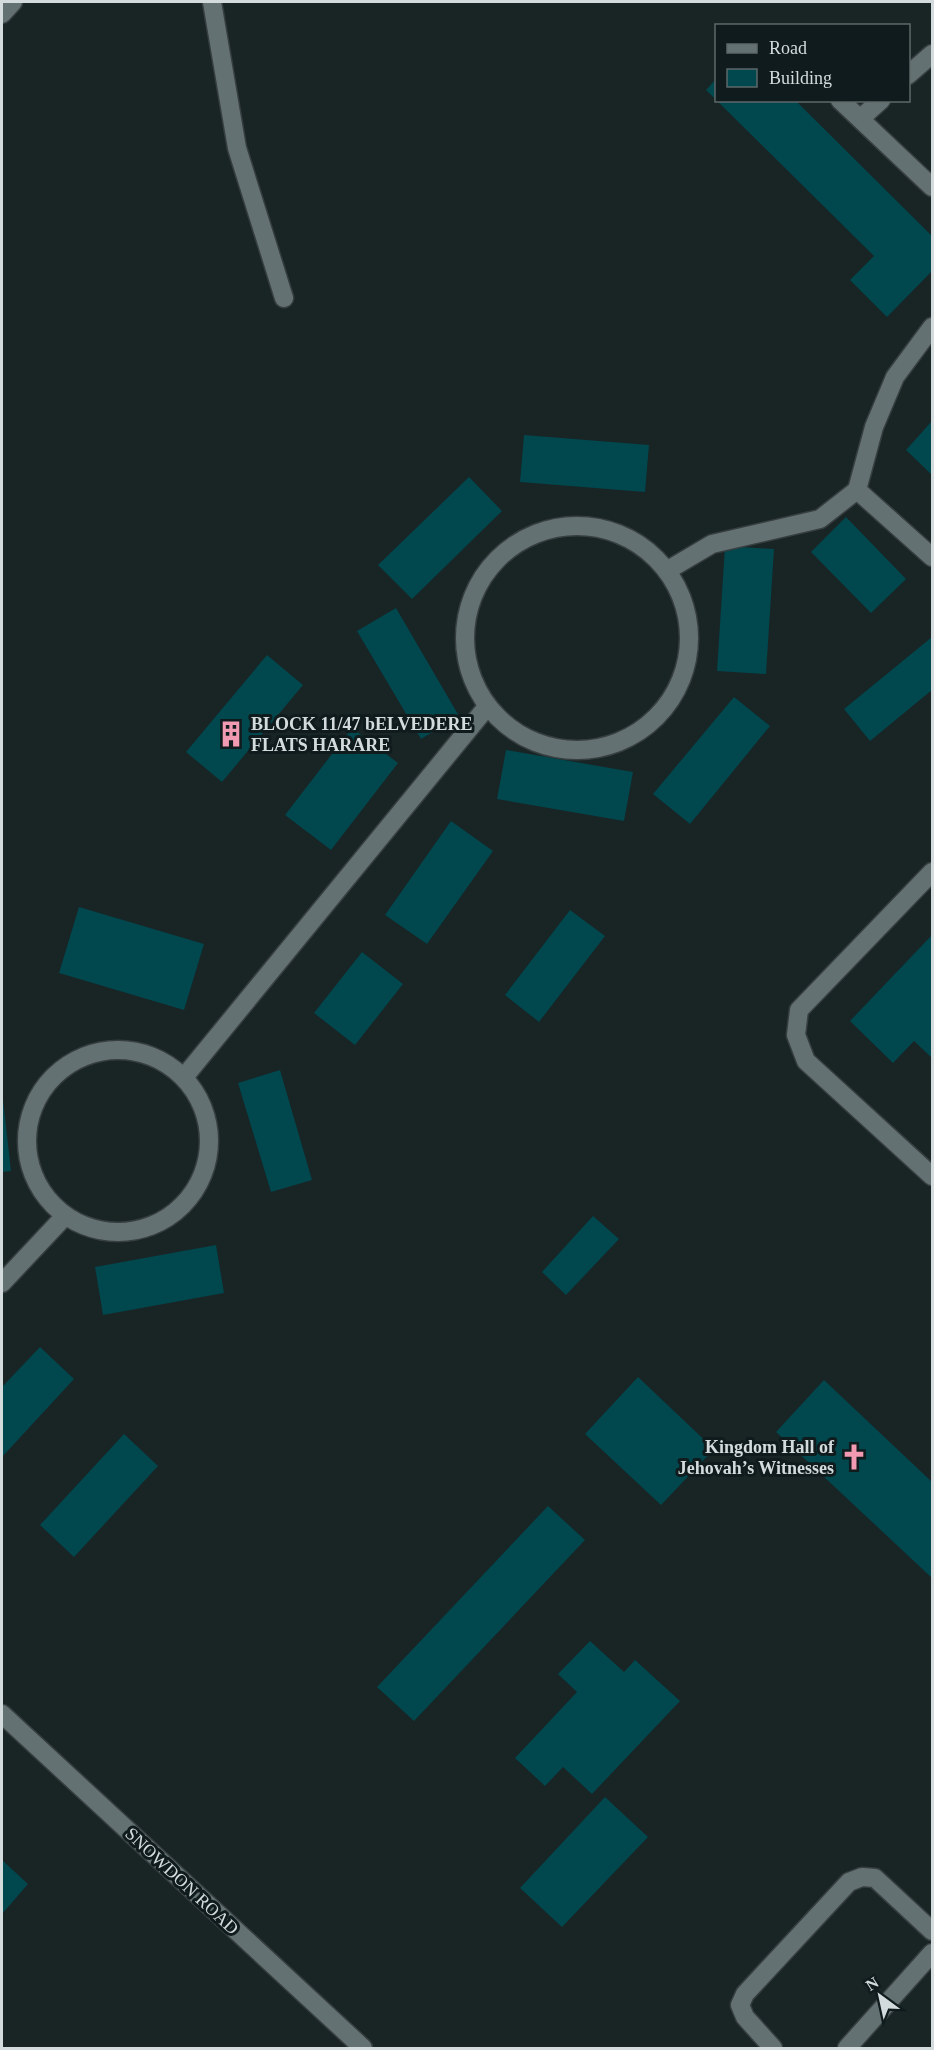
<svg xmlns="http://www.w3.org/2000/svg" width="934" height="2050" viewBox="0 0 934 2050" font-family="Georgia,serif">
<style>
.building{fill:#00474e}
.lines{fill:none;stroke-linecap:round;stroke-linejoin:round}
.minor-casing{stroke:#363e40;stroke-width:21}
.minor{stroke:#647173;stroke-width:18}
.labels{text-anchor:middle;stroke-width:6;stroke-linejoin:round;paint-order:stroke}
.poi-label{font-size:18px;font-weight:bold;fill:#d4dbdc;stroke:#0f1b1c;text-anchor:start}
.street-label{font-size:18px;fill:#d4dbdc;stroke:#0f1b1c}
</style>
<rect width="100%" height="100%" fill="#192425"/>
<!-- building -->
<g class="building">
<path d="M716,79V100H795L932,236V271L887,317L850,280L874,256L706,90Z"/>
<path d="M932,421V475L906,450Z"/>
<path d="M524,435L649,445L645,492L520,482Z"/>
<path d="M469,477L502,511L412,599L378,565Z"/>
<path d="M846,517L906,579L871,613L811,552Z"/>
<path d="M725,546L774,549L766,674L717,671Z"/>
<path d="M396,608L459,716L421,739L357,631Z"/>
<path d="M932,637V690L870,741L844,709Z"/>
<path d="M267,655L303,685L222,782L186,752Z"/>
<path d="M734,697L770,726L690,824L653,794Z"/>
<path d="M352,728L398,763L331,850L285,815Z"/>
<path d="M506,750L633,772L624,821L497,799Z"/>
<path d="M451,821L493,851L427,944L385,915Z"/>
<path d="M79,907L204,944L184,1010L59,973Z"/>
<path d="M570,910L605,936L539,1022L505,995Z"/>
<path d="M932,935V1058L914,1041L893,1063L850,1021Z"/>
<path d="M362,952L403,984L355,1045L314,1013Z"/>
<path d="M280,1070L312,1180L271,1192L238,1083Z"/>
<path d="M2,1091L11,1171L2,1172Z"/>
<path d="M593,1216L619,1239L566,1295L542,1272Z"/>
<path d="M216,1245L224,1293L103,1315L95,1267Z"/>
<path d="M40,1347L74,1379L2,1457V1387Z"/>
<path d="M638,1377L714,1449L661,1505L585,1434Z"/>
<path d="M824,1380L932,1482V1578L776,1432Z"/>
<path d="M124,1434L158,1466L74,1557L40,1525Z"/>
<path d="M548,1506L585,1540L414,1721L377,1687Z"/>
<path d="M590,1641L624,1672L635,1660L680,1701L592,1794L563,1767L545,1786L515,1758L577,1692L558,1674Z"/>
<path d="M605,1797L648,1837L562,1927L520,1888Z"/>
<path d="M2,1860L28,1884L2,1914Z"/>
</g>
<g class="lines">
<!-- minor casing -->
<g class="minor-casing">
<g id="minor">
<path d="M212,2L237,148L284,298"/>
<path d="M2,14L13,2"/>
<path d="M908,75L932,54"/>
<path d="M840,100L932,187"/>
<path d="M861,118L881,100"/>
<path d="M932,327L895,377L874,427L857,490L932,557"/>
<circle cx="577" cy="638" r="112"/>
<path d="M668,570L712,544L820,519L857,490"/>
<path d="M932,872L799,1010L796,1035L806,1061L932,1176"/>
<circle cx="118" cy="1141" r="91"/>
<path d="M185,1076L486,708"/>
<path d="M2,1283L64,1217"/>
<path d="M2,1714L363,2048"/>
<path d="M773,2048L745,2017L740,2005L745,1994L849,1882L862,1877L875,1878L932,1931"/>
<path d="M847,2048L932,1953"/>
</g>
</g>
<!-- minor -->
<use href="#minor" class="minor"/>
</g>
<!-- icons -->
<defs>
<g id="building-bare" transform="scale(2.07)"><path d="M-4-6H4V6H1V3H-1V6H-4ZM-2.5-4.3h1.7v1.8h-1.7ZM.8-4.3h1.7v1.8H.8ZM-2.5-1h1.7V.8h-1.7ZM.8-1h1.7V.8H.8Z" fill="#f19ab1" stroke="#0f1b1c" stroke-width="2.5" paint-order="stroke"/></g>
<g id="church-bare" transform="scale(2.07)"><path d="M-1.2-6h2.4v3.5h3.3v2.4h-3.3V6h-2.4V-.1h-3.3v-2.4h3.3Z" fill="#f19ab1" stroke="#0f1b1c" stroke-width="2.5" paint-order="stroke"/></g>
</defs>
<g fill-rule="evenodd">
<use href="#building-bare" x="231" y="734"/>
<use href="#church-bare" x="854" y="1457"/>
</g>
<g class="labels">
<!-- poi labels -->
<g class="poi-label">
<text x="251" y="730">BLOCK 11/47 bELVEDERE<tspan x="251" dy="21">FLATS HARARE</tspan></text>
<text x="834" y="1453" text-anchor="end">Kingdom Hall of<tspan x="834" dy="21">Jehovah’s Witnesses</tspan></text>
</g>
<!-- street labels -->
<g class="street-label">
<text transform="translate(182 1881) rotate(43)" y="6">SNOWDON ROAD</text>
</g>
</g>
<!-- border -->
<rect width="934" height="2050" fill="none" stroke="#d4dbdc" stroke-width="6"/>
<!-- legend -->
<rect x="715" y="24" width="195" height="78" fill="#0f1b1c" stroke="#5e6869" stroke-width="1.5"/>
<rect x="727" y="44" width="30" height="9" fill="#647173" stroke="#5e6869" stroke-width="1.5"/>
<text x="769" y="54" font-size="18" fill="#d4dbdc">Road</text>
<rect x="727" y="69" width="30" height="18" fill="#00474e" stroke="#5e6869" stroke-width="1.5"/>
<text x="769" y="84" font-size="18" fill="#d4dbdc">Building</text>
<!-- north arrow -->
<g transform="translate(880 1996) rotate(327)" stroke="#0f1b1c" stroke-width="4.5" paint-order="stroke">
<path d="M0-4.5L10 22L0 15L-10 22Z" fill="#d4dbdc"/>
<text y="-9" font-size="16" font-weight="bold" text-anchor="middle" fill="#d4dbdc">N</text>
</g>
</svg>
